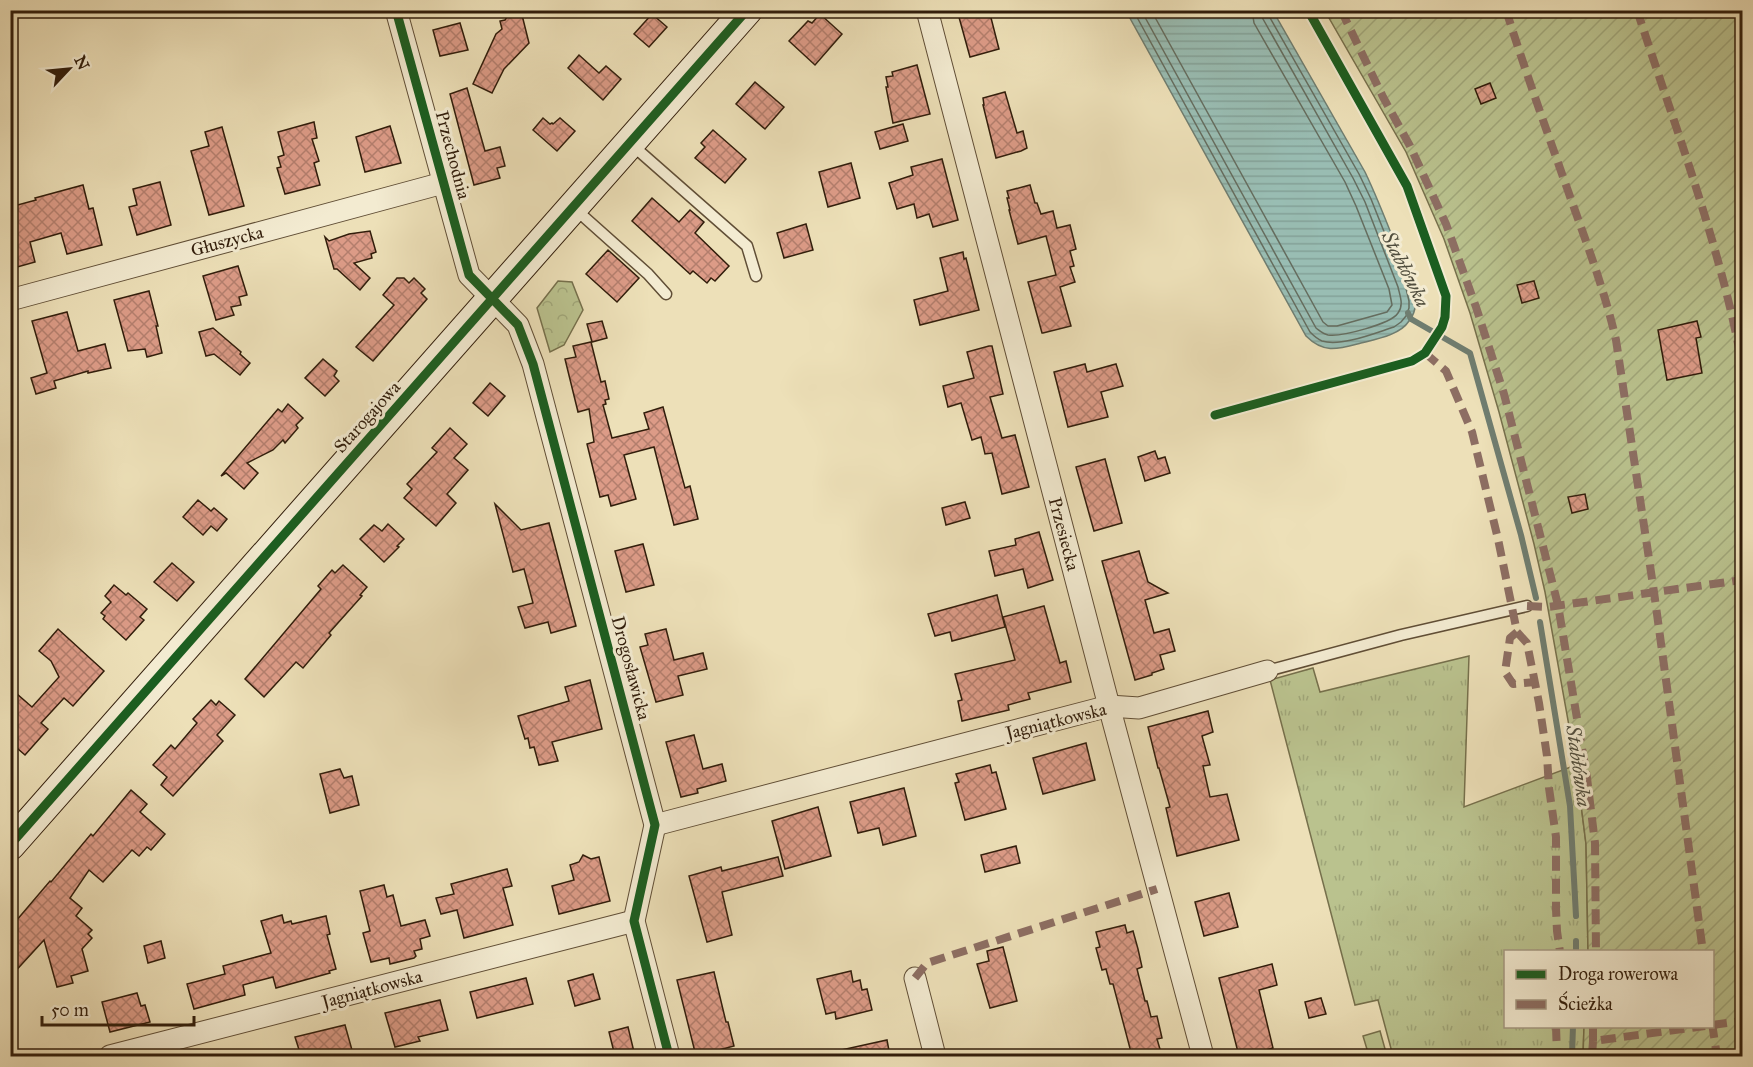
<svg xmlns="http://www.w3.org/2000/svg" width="1753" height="1067" viewBox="0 0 1753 1067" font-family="'IM FELL Great Primer',serif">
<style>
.grass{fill:url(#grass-tufts);stroke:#76704c;stroke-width:1.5}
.forest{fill:url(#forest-crowns);stroke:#76704c;stroke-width:1.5}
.park{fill:#bac28e;stroke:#76704c;stroke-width:1.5}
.garden{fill:url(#garden-furrows);stroke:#76704c;stroke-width:1.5}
.water{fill:url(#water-rules);stroke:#6f7d70;stroke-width:1.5}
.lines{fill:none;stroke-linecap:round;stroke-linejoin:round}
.shore{stroke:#656d5f;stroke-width:1.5}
.stream{stroke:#6f7d70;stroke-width:6}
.building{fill:url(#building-cross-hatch);stroke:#311d0b;stroke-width:1.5}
.lane-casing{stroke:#604e36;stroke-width:13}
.street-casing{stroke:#604e36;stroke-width:23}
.secondary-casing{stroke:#311d0b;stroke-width:32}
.lane{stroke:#f3ebd1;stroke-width:10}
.street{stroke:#f3ebd1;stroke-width:21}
.secondary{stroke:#f3ebd1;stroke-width:30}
.quiet{stroke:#8d6e63;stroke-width:8;stroke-dasharray:15 8;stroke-linecap:butt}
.cycleway-casing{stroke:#f3ebd1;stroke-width:13}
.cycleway{stroke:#1b5e20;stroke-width:9}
.labels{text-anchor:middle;stroke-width:6;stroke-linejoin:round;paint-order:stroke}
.street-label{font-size:18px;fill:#311d0b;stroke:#f3ebd1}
.water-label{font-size:20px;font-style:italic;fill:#504d3d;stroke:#f3ebd1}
</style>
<defs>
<pattern id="grass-tufts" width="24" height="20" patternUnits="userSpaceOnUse" patternTransform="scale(1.5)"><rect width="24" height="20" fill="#bac28e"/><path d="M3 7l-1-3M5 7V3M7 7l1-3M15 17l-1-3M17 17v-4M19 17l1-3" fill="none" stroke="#a0a679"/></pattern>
<pattern id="forest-crowns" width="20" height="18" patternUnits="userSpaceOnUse" patternTransform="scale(1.5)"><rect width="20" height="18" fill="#bac28e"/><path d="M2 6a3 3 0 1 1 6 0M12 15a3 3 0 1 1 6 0" fill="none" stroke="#a0a679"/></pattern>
<pattern id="garden-furrows" width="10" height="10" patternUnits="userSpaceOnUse" patternTransform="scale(1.5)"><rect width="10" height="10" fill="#bac28e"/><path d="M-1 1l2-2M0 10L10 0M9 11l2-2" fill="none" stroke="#a0a679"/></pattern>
<pattern id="water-rules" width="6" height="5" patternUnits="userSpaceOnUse" patternTransform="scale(1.5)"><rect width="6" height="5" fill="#99bdb3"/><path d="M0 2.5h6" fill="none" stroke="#84a299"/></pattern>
<pattern id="building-cross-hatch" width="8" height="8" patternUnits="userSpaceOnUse" patternTransform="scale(1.5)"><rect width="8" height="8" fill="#dc9b87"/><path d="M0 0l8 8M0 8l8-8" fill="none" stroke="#b37e6d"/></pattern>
</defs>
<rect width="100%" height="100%" fill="#ede0b8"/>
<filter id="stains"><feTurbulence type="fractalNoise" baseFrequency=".00333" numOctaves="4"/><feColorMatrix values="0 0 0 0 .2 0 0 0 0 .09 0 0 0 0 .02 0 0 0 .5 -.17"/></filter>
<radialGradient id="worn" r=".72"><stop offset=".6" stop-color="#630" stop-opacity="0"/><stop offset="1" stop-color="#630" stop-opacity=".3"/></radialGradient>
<!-- grass -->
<path class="grass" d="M1469,656L1464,807L1576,765L1586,844L1588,951L1506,952V1026L1584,1027L1583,1056H1393L1378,1000L1355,1005L1270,680L1313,668L1320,692Z"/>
<!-- forest -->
<path class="forest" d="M558,281L572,282L583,310L564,345L550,352L537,308Z"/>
<!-- park -->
<path class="park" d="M1380,1031L1387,1056H1369L1363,1036Z"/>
<!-- garden -->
<path class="garden" d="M1325,11H1742V1056H1583L1584,1027L1712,1026V952L1588,951L1586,844L1576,765L1545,592L1534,544L1499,412L1470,313L1444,239L1406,152Z"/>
<!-- water -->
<path class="water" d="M1126,11H1273L1365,172C1378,199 1389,228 1400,256C1406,270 1413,284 1415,299C1416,307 1414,315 1409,321C1400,335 1377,339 1361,343C1338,349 1324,354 1306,336Z"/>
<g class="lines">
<!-- shore -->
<g class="shore">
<path d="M1133,10L1310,332C1314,336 1317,339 1322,341C1341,347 1375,333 1394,327L1401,322L1406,316L1409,308V301L1405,284L1371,199L1359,174L1269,16L1268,10"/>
<path d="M1141,10L1316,328C1320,331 1323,334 1328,335C1341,337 1391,324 1398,313C1404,305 1400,296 1398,287L1365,202L1353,178L1263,19L1261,10"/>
<path d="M1151,10L1323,322L1328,326H1337L1387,312L1392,305L1389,289L1356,206L1345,182L1254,23L1252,10"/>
</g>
<!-- stream -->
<g class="stream">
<path d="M1408,313L1411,319L1470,353L1521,535L1536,598"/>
<path d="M1540,622L1570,806L1576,916"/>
<path d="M1576,952V941"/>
<path d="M1572,1056L1573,1026"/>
</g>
</g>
<!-- building -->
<g class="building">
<path d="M957,10H989L999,49L970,57Z"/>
<path d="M652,14L667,27L649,47L634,34Z"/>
<path d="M820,14L842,34L815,65L789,41L808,21L812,23Z"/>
<path d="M514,15L517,17L522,15L529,43L504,69L492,93L473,84L496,34L502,29L500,21L505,20L507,17Z"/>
<path d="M460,23L468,50L440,56L433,30Z"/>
<path d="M579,55L599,73L606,66L621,79L603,100L568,68Z"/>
<path d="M917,65L930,114L893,123L886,87H888L886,77L893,76L892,72Z"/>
<path d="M755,82L784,107L765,129L736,104Z"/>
<path d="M1490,83L1496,98L1481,104L1475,89Z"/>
<path d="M467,88L485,151L500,147L505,166L497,168L500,178L474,185L450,94Z"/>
<path d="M1005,92L1017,133L1023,131L1027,148L1021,151L996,158L983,105H984L983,98Z"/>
<path d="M543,118L550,124L552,123L553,124L560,118L575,131L557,151L533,130Z"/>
<path d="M314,122L317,138L312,139L319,161L314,163L320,185L285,194L277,168L281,167L278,157L284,155L278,132Z"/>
<path d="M903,124L908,141L880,149L875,132Z"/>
<path d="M390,126L401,163L365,172L356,137Z"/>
<path d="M222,127L244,206L209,215L191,151L209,146L205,132Z"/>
<path d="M713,130L746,159L725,183L695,158L705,147L701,143Z"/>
<path d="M942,159L958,220L933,227L929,214L917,218L914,204L897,209L889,183L913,175L911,167Z"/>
<path d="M851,163L860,198L828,207L819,172Z"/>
<path d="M160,182L171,225L137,235L129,207L137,205L133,189Z"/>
<path d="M83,185L89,209L93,208L102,245L67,254L61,233L30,242L35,262L10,269V207L36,200L35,198Z"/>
<path d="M1030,185L1035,203H1037L1041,214L1053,211L1057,228L1070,225L1076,249L1070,251L1074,266L1070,267L1075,282L1060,287L1071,326L1043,333H1042L1028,282L1056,275L1046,236L1018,244L1009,210H1010L1007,198H1009L1007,191Z"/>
<path d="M652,198L679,222L690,210L704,222L695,233L729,266L715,281L711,278L707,283L693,271L690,274L632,221Z"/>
<path d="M806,224L813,250L784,258L777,233Z"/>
<path d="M370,231L376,252L371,254L372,258L354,263L370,278L360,290L337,269H334L325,237L329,241L349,234Z"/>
<path d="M608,250L639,278L617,302L586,274Z"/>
<path d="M963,252L964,259L966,258L979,310L920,325L914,300L948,291L940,258Z"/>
<path d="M238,266L247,295L239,297L241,305L231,307L234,315L216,320L203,276Z"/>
<path d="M397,278H404L409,283L414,278L425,289L421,293L427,299L373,361L356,347L394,305L383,295Z"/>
<path d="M1534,281L1539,298L1522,303L1517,285Z"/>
<path d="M149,291L158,326H156L162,353L147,357L145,349L128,351L114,300Z"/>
<path d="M67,312L78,351L105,344L111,368L88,373V371L54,381L56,388L36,394L31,378L47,373L32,321Z"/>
<path d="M602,321L607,338L592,342L587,324Z"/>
<path d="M1697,321L1701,337L1696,338L1702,373L1667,380L1658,330Z"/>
<path d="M213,328L241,352L240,354L250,363L240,375L214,354L206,356L199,332Z"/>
<path d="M591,342L601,382L605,381L609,399L605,400L606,404L603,405L612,438L649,429L644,413L663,407L685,488L690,486L698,519L674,525L654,447L624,455L636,499L611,506L608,495L600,497L587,444L594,442L589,409L578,412L565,359L576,357L573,346Z"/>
<path d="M989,346H992L1003,394L990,397L1002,438L1015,435L1029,487L1002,494L992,453L985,454L981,437L972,440L961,403L948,407L943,386L974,378L967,352Z"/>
<path d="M323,359L337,371L334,376L339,381L325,396L305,378Z"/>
<path d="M1085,364L1087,372L1116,364L1123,386L1101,392L1108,417L1068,427L1054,372Z"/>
<path d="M490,383L505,396L488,416L473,403Z"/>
<path d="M288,404L303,418L296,425L298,428L285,443L283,440L273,450L247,463L258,473L244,489L226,473L221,476L278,409L282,412Z"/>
<path d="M450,428L467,444L454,458L468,470L447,494L456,503L436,526L404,498L412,489L407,484L437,452L432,448Z"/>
<path d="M1155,451L1158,459L1165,457L1170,473L1145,481L1138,457Z"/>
<path d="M1105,459L1122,523L1094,531L1076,467Z"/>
<path d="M1585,494L1588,509L1572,513L1568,497Z"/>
<path d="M198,500L211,511L214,508L227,519L217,531L211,526L203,535L183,517Z"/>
<path d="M965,502L970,518L946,525L942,508Z"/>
<path d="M495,504L521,530L549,523L576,626L551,633L548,622L525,628L518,607L533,603L524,569L513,572Z"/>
<path d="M388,524L404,539L397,546L399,547L384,562L360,539L374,525L382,531Z"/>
<path d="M1039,532L1053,580L1028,588L1023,569L995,576L989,551L1016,545L1015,539Z"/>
<path d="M643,544L654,585L626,592L615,551Z"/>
<path d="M1139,551L1148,582L1168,593L1145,600L1154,633L1169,629L1175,651L1160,655L1164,669L1152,673V675L1135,680L1102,561Z"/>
<path d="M172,563L194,582L177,601L154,582Z"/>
<path d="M343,565L367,587L360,595L362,596L329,633L331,635L303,668L296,662L264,697L245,679L321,589L318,586L332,570L335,573Z"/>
<path d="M114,585L126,595L128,593L147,609L140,617L144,620L126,640L103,619L105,616L101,613L111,602L105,596Z"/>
<path d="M997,595L1005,627L952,641L950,632L935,636L928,614Z"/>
<path d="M1044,606L1060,663L1066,661L1071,682L1028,693L1030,699L1008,705L1009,710L962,721L958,701L962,700L955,674L1015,660L1003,617Z"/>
<path d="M58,629L104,671L73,706L64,698L41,723L48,729L25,755L10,742V688L32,707L59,677L51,661L39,651Z"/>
<path d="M666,629L674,660L703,653L707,669L678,676L683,695L656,702L640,647L648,645L645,634Z"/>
<path d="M590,680L602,729L552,742L558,761L539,765L534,747L530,748L528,738L525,739L518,716L569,701L565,687Z"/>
<path d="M211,700L216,705L219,701L235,715L217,735L223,741L173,796L161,785L167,777L153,765L171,745L175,749L197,723L193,719Z"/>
<path d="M1208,711L1213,732L1202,736L1210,765L1203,766L1210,797L1227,794L1239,840L1177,856L1166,808L1170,807L1159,768H1158L1148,727Z"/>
<path d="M694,735L703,769L722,764L726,781L697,789L698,793L681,797L666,742Z"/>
<path d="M1086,743L1095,780L1043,794L1033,758Z"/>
<path d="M990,765L992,773L996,772L1006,809L965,820L955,783L959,782L956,774Z"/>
<path d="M340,769L344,778L352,776L359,805L330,813L320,774Z"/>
<path d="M904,788L916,836L883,845L879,828L858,833L850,802Z"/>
<path d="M131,790L147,804L140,812L165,834L151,850L147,847L139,856L132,850L103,882L89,870L70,898L82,908L76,916L92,930L88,934L92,938L82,949L88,971L71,976L73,983L57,987L44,940L10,977V928L50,881L51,882L91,834L93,836Z"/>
<path d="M818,807L831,856L785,869L772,821Z"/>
<path d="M1016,846L1020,863L985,872L981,855Z"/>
<path d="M583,855L591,859L599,857L610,901L559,914L552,886L574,880L570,865L579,862Z"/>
<path d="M778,857L783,876L722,892L732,935L707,942L689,876L721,867L722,871Z"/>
<path d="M507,869L512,886L503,888L513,925L464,938L457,910L441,914L436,898L454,894L451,884Z"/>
<path d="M384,885L387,897L393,895L401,926L425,920L430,936L420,939L422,949L414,951L416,956L414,958L390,964L389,958L371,962L363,933L370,931L360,891Z"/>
<path d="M1229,893L1238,927L1204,936L1195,902Z"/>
<path d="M282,915L284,923L291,921L292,924L326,916L330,934L327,935L336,969L329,971L330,973L276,988L273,977L243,985L245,995L194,1009L187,984L225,974L223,966L271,953L261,921Z"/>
<path d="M1125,925L1127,933L1133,931L1138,949L1142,967L1137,969L1145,1001H1147L1151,1017L1157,1016L1162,1038L1157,1039L1162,1056H1132L1113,984H1110L1106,969L1102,970L1096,948L1100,947L1096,932Z"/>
<path d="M161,941L165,958L148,963L144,946Z"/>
<path d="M1003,947L1017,1001L990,1008L977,964L989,961L987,951Z"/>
<path d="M1272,964L1277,985L1259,990L1273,1048L1262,1051L1264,1056H1239L1219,978Z"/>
<path d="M851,971L853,982L860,980L862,990L867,989L872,1010L836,1019L835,1012L826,1014L817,979Z"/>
<path d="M714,972L726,1022H728L734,1046L696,1056L677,980Z"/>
<path d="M593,974L600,999L575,1006L568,981Z"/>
<path d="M526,978L533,1004L477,1018L470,992Z"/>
<path d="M137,993L141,1006L145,1005L150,1022L110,1032L102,1002Z"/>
<path d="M1321,998L1326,1014L1309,1018L1305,1002Z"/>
<path d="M440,1000L448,1030L418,1037L420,1041L395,1047L385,1013Z"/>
<path d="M345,1025L352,1050L339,1054V1056H301L295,1037Z"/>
<path d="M628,1027L634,1052L615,1056L609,1032Z"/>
<path d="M887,1040L890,1056H842L841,1050Z"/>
</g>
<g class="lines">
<!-- lane casing -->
<g class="lane-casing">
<g id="lane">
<path d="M631,144L747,246L756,276"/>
<path d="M574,208L648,274L666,294"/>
<path d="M1267,671L1401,635L1527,606"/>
</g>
</g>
<!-- street casing -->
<g class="street-casing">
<g id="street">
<path d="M396,10L469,275L518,325L533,364L655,825L634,921L669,1056"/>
<path d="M927,10L1109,706L1203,1056"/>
<path d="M10,300L443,183"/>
<path d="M655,825L1109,706L1139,708L1267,671"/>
<path d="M915,978L935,1056"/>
<path d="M110,1056L634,921"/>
</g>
</g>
<!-- secondary casing -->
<g class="secondary-casing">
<path id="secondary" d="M10,845L747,10"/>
</g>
<!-- lane -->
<use href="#lane" class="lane"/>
<!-- street -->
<use href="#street" class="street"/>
<!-- secondary -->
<use href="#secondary" class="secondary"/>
<!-- quiet -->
<g class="quiet">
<path d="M1341,10L1383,97L1410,146L1446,224L1476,307L1504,394L1558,605L1587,778L1595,843L1596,952"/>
<path d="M1506,10C1525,70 1546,129 1567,188C1585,239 1604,288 1616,340L1654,592L1703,952"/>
<path d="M1637,10C1675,127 1720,244 1742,364"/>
<path d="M1425,353L1446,371L1472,432L1498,539L1517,632L1527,643L1539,703L1547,756L1549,788L1556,837V909L1557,931L1560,952"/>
<path d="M1527,606L1548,607L1742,580"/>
<path d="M1517,632L1510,638L1505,672L1513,684L1535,682"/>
<path d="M915,978L927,963L1157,889"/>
<path d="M1712,1023L1717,1056"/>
<path d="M1712,1025L1742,1021"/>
<path d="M1556,1026L1557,1056"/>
<path d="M1593,1026V1041L1705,1026"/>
<path d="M1592,1056L1593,1041"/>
</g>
<!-- cycleway casing -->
<g class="cycleway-casing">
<g id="cycleway">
<path d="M396,10L469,275L518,325L533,364L655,825L634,921L669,1056"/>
<path d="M1215,415L1412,361L1425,353L1442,327L1445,317L1446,296L1407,186L1308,10"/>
<path d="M10,845L747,10"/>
</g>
</g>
<!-- cycleway -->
<use href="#cycleway" class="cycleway"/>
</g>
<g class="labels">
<!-- street labels -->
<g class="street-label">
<text transform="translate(453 155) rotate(75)" y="6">Przechodnia</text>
<text transform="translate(227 241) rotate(-15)" y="6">Głuszycka</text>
<text transform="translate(367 417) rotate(-48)" y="6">Starogajowa</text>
<text transform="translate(1064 534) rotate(75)" y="6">Przesiecka</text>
<text transform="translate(631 668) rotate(75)" y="6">Drogosławicka</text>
<text transform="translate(1056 721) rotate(-14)" y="6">Jagniątkowska</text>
<text transform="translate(372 989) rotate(-15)" y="6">Jagniątkowska</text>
</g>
<!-- water labels -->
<g class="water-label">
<text transform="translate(1406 269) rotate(63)" y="7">Stabłówka</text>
<text transform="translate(1579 766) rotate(82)" y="7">Stabłówka</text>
</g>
</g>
<!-- margin -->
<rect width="1753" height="1067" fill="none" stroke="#ede0b8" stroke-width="36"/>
<rect x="12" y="12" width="1729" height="1043" fill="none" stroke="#311d0b" stroke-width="3"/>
<rect x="18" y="18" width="1717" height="1031" fill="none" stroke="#311d0b" stroke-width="1.5"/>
<!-- legend -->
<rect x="1504" y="950" width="210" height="78" fill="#f3ebd1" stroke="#a59982" stroke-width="1.5"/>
<rect x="1516" y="970" width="30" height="9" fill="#1b5e20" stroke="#a59982" stroke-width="1.5"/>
<text x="1558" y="980" font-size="18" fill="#311d0b">Droga rowerowa</text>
<rect x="1516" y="1000" width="30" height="9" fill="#8d6e63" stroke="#a59982" stroke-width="1.5"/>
<text x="1558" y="1010" font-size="18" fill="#311d0b">Ścieżka</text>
<!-- north arrow -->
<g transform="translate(69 69) rotate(64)" stroke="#f3ebd1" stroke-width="4.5" paint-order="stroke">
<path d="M0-4.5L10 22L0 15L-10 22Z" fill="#311d0b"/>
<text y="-9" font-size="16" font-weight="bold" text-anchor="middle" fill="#311d0b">N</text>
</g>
<!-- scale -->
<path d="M42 1016v9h152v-9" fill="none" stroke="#311d0b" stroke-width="3"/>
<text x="51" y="1016" font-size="18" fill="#311d0b" stroke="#f3ebd1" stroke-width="4.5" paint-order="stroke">50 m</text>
<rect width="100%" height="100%" filter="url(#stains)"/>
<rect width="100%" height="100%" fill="url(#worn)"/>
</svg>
